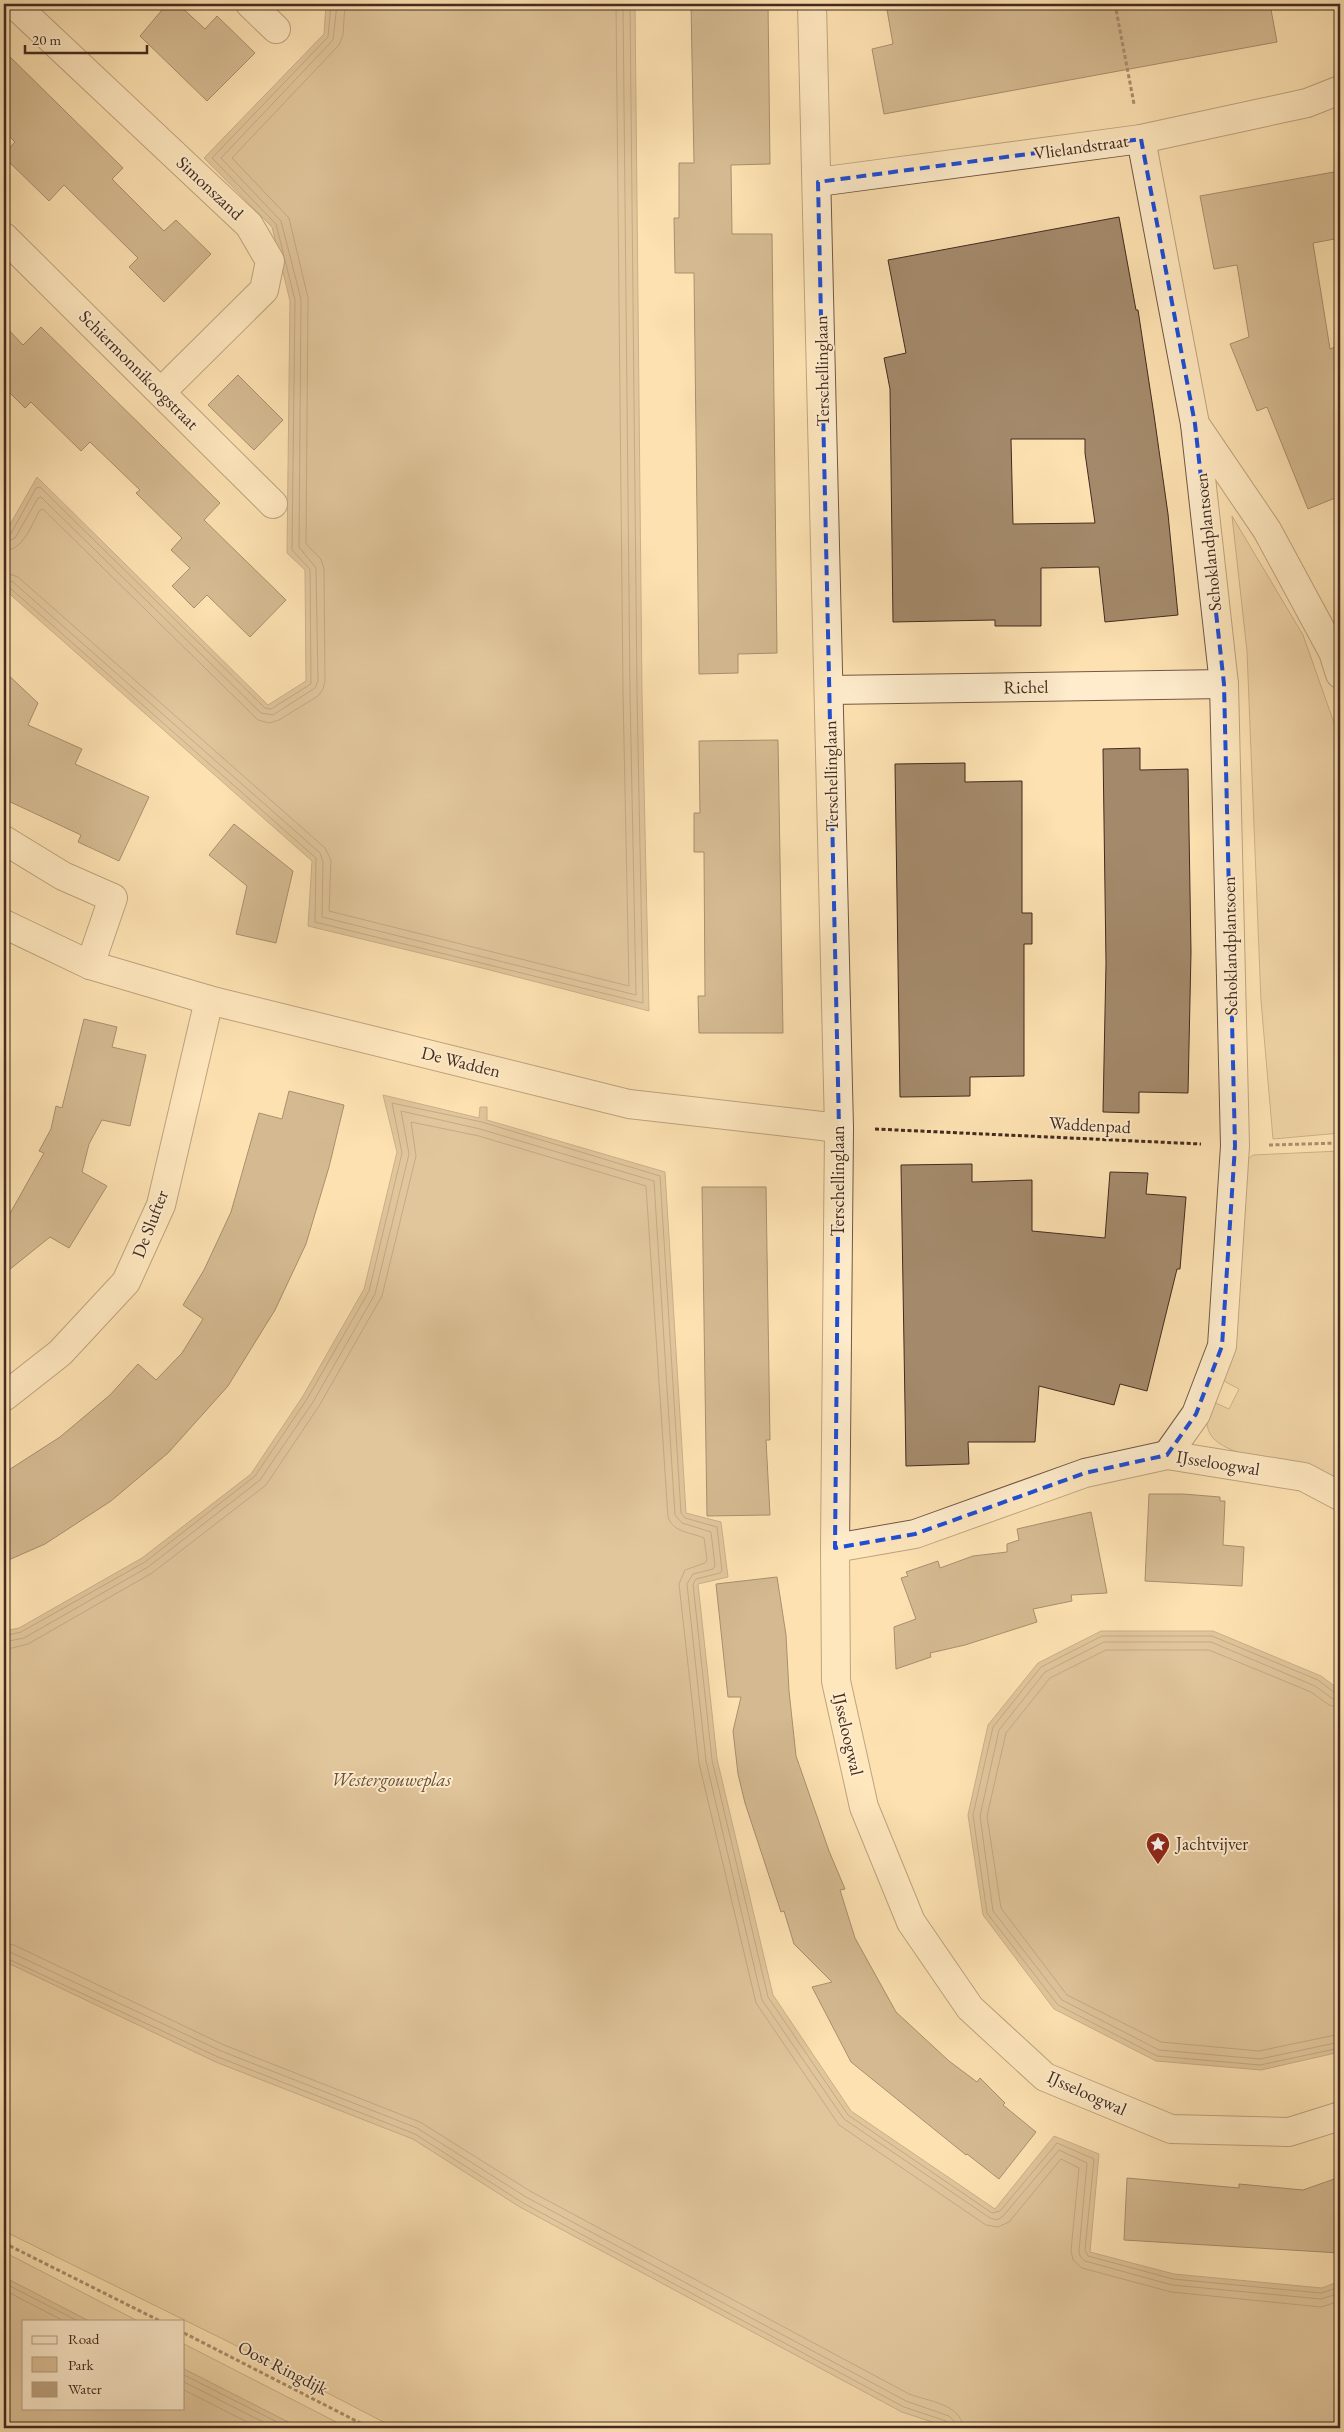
<svg xmlns="http://www.w3.org/2000/svg" width="1344" height="2432" viewBox="0 0 1344 2432" font-family="'EB Garamond',serif">
<style>
.green{fill:#ddc298;stroke:#90765c}
.water{fill:#bea380;stroke:#8d735a}
.lines{fill:none;stroke-linecap:round;stroke-linejoin:round}
.shore{stroke:#806750;stroke-width:1}
.building{fill:#a48a6b;stroke:#432b20;fill-rule:evenodd}
.minor-casing{stroke:#725844;stroke-width:30}
.path{stroke:#432b20;stroke-width:3;stroke-dasharray:4 2.5;stroke-linecap:butt}
.minor{stroke:#feeccc;stroke-width:28}
.marked{fill:none;stroke:#1d4ed8;stroke-width:4;stroke-dasharray:10 6;stroke-linejoin:round}
.labels{text-anchor:middle;stroke-width:4;stroke-linejoin:round;paint-order:stroke}
.street-label{font-size:18px;fill:#432b20;stroke:#feeccc}
.poi-label{font-size:18px;fill:#432b20;stroke:#feeccc;text-anchor:start}
.water-label{font-size:19px;font-style:italic;fill:#684f3d;stroke:#feeccc}
</style>
<rect width="100%" height="100%" fill="#fde1b1"/>
<filter id="stains"><feTurbulence type="fractalNoise" baseFrequency=".004" numOctaves="4"/><feColorMatrix values="0 0 0 0 .2 0 0 0 0 .09 0 0 0 0 .02 0 0 0 .5 -.17"/></filter>
<radialGradient id="worn" r=".72"><stop offset=".6" stop-color="#630" stop-opacity="0"/><stop offset="1" stop-color="#630" stop-opacity=".3"/></radialGradient>
<!-- green -->
<g class="green">
<path d="M1232,516L1303,635L1340,740V1133L1273,1139L1261,1001L1247,651Z"/>
<path d="M1340,1151V1483C1327,1478 1314,1472 1301,1467C1276,1459 1234,1458 1214,1439C1204,1429 1206,1413 1209,1400L1229,1409L1239,1389L1220,1379L1245,1166L1248,1159L1253,1155Z"/>
<path d="M4,1961L216,2062L413,2139L520,2207L902,2412L951,2428H395L239,2347L4,2231Z"/>
<path d="M4,2252L138,2321H89L4,2277Z"/>
<path d="M184,2344L348,2428H300L184,2369Z"/>
</g>
<!-- water -->
<g class="water">
<path d="M326,4H635L642,693L649,1011L482,968L308,926L312,861L4,589V535L37,477L268,705L306,681L305,570L287,553L290,301L272,227L204,158L324,34Z"/>
<path d="M383,1095L479,1118L480,1107H487V1120L665,1172L686,1513L721,1522L728,1577L698,1584L717,1759L773,1995L851,2111L995,2209L1054,2136L1099,2154L1090,2252L1174,2274L1322,2288L1340,2281V2428H951L902,2412L520,2207L413,2139L216,2062L4,1961V1631L19,1628L142,1558L251,1474L303,1396L364,1289L397,1152Z"/>
<path d="M1101,1631H1213L1321,1676L1340,1690V2052L1261,2070L1156,2061L1054,2009L983,1915L968,1815L988,1725L1038,1663Z"/>
<path d="M4,2277L89,2321H24V2408H184V2369L300,2428H4Z"/>
</g>
<g class="lines">
<!-- shore -->
<g class="shore">
<path d="M4,537L10,535L36,488L40,487L265,708L271,709L311,684L310,569L292,550L295,300L276,224L212,158L328,37L331,4"/>
<path d="M4,543L15,538L38,498L41,497L261,713L273,715L315,688L318,681L316,568L299,547L301,299L281,221L221,158L333,40L337,4"/>
<path d="M4,551C24,550 31,525 40,510L43,509L258,720L269,723L279,720L318,696L323,689L325,681L324,569L321,559L306,544L308,298L289,218L232,158L339,45L343,35L345,4"/>
<path d="M4,572L18,577L325,848L331,860L329,911L629,986L623,693L616,4"/>
<path d="M4,579L13,582L320,853L323,862L322,917L636,995L630,693L623,4"/>
<path d="M4,586L9,587L316,858L315,922L643,1003L637,693L630,4"/>
<path d="M4,1636L21,1632L145,1562L255,1476L307,1399L369,1291L402,1153L392,1103L482,1122L660,1176L681,1513L685,1518L717,1527L722,1571L720,1573L696,1579L693,1584L712,1760L768,1997L848,2115L992,2213L1000,2211L1057,2143L1094,2159L1085,2250L1088,2256L1173,2279L1321,2293L1340,2287"/>
<path d="M4,1642L24,1638L148,1567L260,1480L313,1402L375,1294L409,1154L401,1111L480,1129L654,1181L675,1515L682,1523L711,1532L715,1566L713,1569L693,1574L687,1584L706,1761L762,2000L844,2119L990,2218L997,2220L1003,2216L1059,2150L1087,2163L1079,2251L1080,2256L1085,2261L1172,2285L1321,2299L1340,2293"/>
<path d="M4,1650L28,1644L152,1573L266,1485L319,1406L382,1296L416,1156L411,1122L479,1136L646,1186L668,1517C674,1533 690,1532 704,1538L707,1560L705,1563L685,1570L679,1584L699,1763L756,2003L839,2125L986,2225L998,2227L1009,2222L1061,2159L1079,2168L1071,2251L1073,2260L1082,2268L1171,2292L1321,2307L1340,2301"/>
<path d="M1340,1694L1335,1693L1318,1680L1212,1636H1102L1041,1667L993,1727L973,1815L987,1913L1058,2005L1157,2056L1260,2065L1340,2048"/>
<path d="M1340,1700L1333,1699L1315,1686L1211,1642H1104L1045,1672L999,1730L980,1816L993,1911L1062,2000L1159,2050L1260,2059L1340,2042"/>
<path d="M1340,1708L1329,1705L1311,1692L1209,1650H1106L1050,1678L1006,1733L987,1816L1001,1908L1067,1995L1161,2042L1259,2051L1340,2034"/>
<path d="M4,1943L14,1945L224,2045L420,2122L530,2191L909,2394C927,2401 962,2404 963,2428"/>
<path d="M4,1951L10,1952L221,2051L417,2128L526,2197L906,2401L949,2416L954,2421L956,2428"/>
<path d="M4,1957L218,2057L415,2134L523,2203L904,2407L946,2421L949,2428"/>
<path d="M4,2283L78,2321"/>
<path d="M4,2290L64,2321"/>
<path d="M184,2375L289,2428"/>
<path d="M184,2382L275,2428"/>
<path d="M184,2390L259,2428"/>
</g>
</g>
<!-- building -->
<g class="building">
<path d="M167,4H178L205,29L217,16L255,53L207,101L140,36Z"/>
<path d="M691,4H768L770,164L731,165L732,234H772L777,653L738,654V673L699,674L694,273H675L674,218H679V163H694Z"/>
<path d="M886,4H1270L1277,42L884,114L872,49L893,44Z"/>
<path d="M4,51L123,168L112,179L164,231L176,220L211,254L164,302L129,267L138,258L64,185L49,201L4,157V154L15,142L4,131Z"/>
<path d="M1334,172L1340,208V238L1313,243L1330,349L1340,345V496L1308,509L1267,407L1257,411L1230,344L1249,337L1237,265L1214,269L1200,196Z"/>
<path d="M1119,217L1136,310H1138L1154,415L1168,514L1178,615L1105,622L1099,567L1041,568V626H995V620L893,622L890,389L884,358L906,353L888,260ZM1011,439H1085V453L1095,523L1013,524Z"/>
<path d="M4,325L23,345L41,327L220,503L204,520L286,600L250,637L207,595L194,608L172,586L190,568L171,550L182,538L136,493L140,490L90,442L81,451L31,402L25,408L4,387Z"/>
<path d="M238,375L283,420L254,450L208,405Z"/>
<path d="M4,671L38,703L28,725L82,749L75,764L149,797L119,861L78,842L81,835L4,799Z"/>
<path d="M778,740L783,1033H699L698,996H705L704,852H694V813H700L699,741Z"/>
<path d="M1140,748V770L1188,769L1191,952L1188,1093L1139,1092V1113L1103,1112L1106,963L1103,749Z"/>
<path d="M965,763V782L1022,781V913H1032V944H1024V1076L970,1077V1096L900,1097L895,764Z"/>
<path d="M234,824L293,871L276,943L236,934L247,886L209,855Z"/>
<path d="M84,1019L117,1027L112,1047L146,1055L130,1126L102,1120L89,1144L82,1172L107,1186L69,1248L50,1237L4,1274V1224L44,1153L39,1151L51,1129L56,1106L62,1108Z"/>
<path d="M289,1091L344,1105L329,1167L306,1244L275,1310L228,1386L168,1453L111,1501L45,1544L4,1562V1473L60,1437L110,1395L138,1364L156,1380L182,1353L203,1319L183,1305L204,1270L231,1212L259,1113L282,1119Z"/>
<path d="M972,1164V1182L1032,1180V1231L1105,1238L1110,1172L1148,1173L1146,1194L1186,1197L1180,1269H1177L1147,1391L1120,1384L1114,1405L1039,1386L1035,1442H968L969,1464L906,1466L901,1165Z"/>
<path d="M702,1187H766L770,1440H766L770,1515L707,1516Z"/>
<path d="M1149,1494H1183L1220,1497V1501H1225L1223,1545L1244,1547L1242,1586L1145,1581Z"/>
<path d="M1091,1512L1107,1593L1071,1595L1072,1601L1033,1609L1037,1622L965,1645L930,1653L931,1657L896,1669L894,1627L916,1619L901,1578L908,1576L906,1572L938,1561L940,1568L973,1556L1007,1552V1544L1019,1540L1017,1529Z"/>
<path d="M777,1577L786,1635L789,1691L796,1756L829,1851L845,1889L840,1890L855,1938L896,2012L949,2061L977,2082L980,2078L1005,2103L1003,2105L1036,2132L999,2179L967,2154L966,2155L851,2062L812,1987L832,1982L794,1944L784,1911L781,1912L745,1803L738,1774L733,1731L741,1697H728L716,1584Z"/>
<path d="M1340,2177V2253L1124,2240L1127,2178L1239,2188V2184L1303,2190Z"/>
</g>
<g class="lines">
<!-- minor casing -->
<g class="minor-casing">
<g id="minor">
<path d="M14,4L249,225L270,261L264,290L161,392"/>
<path d="M250,4L276,29"/>
<path d="M812,4L839,1128L835,1548"/>
<path d="M1141,139L1195,424L1267,530L1333,652L1340,674"/>
<path d="M818,182L1141,139L1307,103L1340,90"/>
<path d="M4,237L273,504"/>
<path d="M829,690L1224,684"/>
<path d="M4,840L63,876L113,898L90,965"/>
<path d="M4,924L90,965L209,1000L629,1104L839,1128"/>
<path d="M4,1397L60,1353L126,1282L161,1205L209,1000"/>
<path d="M1167,1455L1196,1414L1222,1346L1235,1146L1224,684L1195,424"/>
<path d="M1340,1496L1304,1477L1167,1455L1085,1473L915,1534L835,1548L836,1681L864,1807L911,1922L970,2008L1045,2077L1171,2129L1289,2132L1340,2116"/>
</g>
</g>
<!-- path -->
<g class="path">
<path d="M1115,4L1134,104"/>
<path d="M875,1129L1201,1144"/>
<path d="M1269,1145L1340,1143"/>
<path d="M4,2243L160,2321"/>
<path d="M184,2333L370,2428"/>
</g>
<!-- minor -->
<use href="#minor" class="minor"/>
</g>
<!-- marked area -->
<path d="M0 0H1344V2432H0ZM1141,139L1195,424L1224,684L1235,1146L1222,1346L1196,1414L1167,1455L1085,1473L915,1534L835,1548L839,1128L818,182Z" fill="#fde1b1" fill-opacity=".55" fill-rule="evenodd"/>
<path class="marked" d="M1141,139L1195,424L1224,684L1235,1146L1222,1346L1196,1414L1167,1455L1085,1473L915,1534L835,1548L839,1128L818,182Z"/>
<!-- icons -->
<defs>
<g id="sight-pin" transform="scale(1.25)"><path d="M0 17L-7.5 6A9.5 9.5 0 1 1 7.5 6Z" fill="#8f2418" stroke="#feeccc"/><path d="M0-6L1.8-2.2L6-1.7L2.9 1.2L3.7 5.4L0 3.3L-3.7 5.4L-2.9 1.2L-6-1.7L-1.8-2.2Z" fill="#fff"/></g>
</defs>
<g fill-rule="evenodd">
<use href="#sight-pin" x="1158" y="1844"/>
</g>
<g class="labels">
<!-- street labels -->
<g class="street-label">
<text transform="translate(1081 147) rotate(-8)" y="6">Vlielandstraat</text>
<text transform="translate(210 188) rotate(43)" y="6">Simonszand</text>
<text transform="translate(139 370) rotate(45)" y="6">Schiermonnikoogstraat</text>
<text transform="translate(822 371) rotate(-91)" y="6">Terschellinglaan</text>
<text transform="translate(1208 542) rotate(-96)" y="6">Schoklandplantsoen</text>
<text transform="translate(1026 687) rotate(-1)" y="6">Richel</text>
<text transform="translate(831 776) rotate(-91)" y="6">Terschellinglaan</text>
<text transform="translate(1230 946) rotate(-91)" y="6">Schoklandplantsoen</text>
<text transform="translate(461 1062) rotate(14)" y="6">De Wadden</text>
<text transform="translate(1090 1125) rotate(3)" y="6">Waddenpad</text>
<text transform="translate(838 1181) rotate(-90)" y="6">Terschellinglaan</text>
<text transform="translate(150 1224) rotate(-69)" y="6">De Slufter</text>
<text transform="translate(1218 1463) rotate(9)" y="6">IJsseloogwal</text>
<text transform="translate(848 1734) rotate(77)" y="6">IJsseloogwal</text>
<text transform="translate(1087 2093) rotate(24)" y="6">IJsseloogwal</text>
<text transform="translate(283 2368) rotate(27)" y="6">Oost Ringdijk</text>
</g>
<!-- poi labels -->
<g class="poi-label">
<text x="1176" y="1850">Jachtvijver</text>
</g>
<!-- water labels -->
<g class="water-label">
<text x="391" y="1786">Westergouweplas</text>
</g>
</g>
<!-- margin -->
<rect width="1344" height="2432" fill="none" stroke="#fde1b1" stroke-width="20"/>
<rect x="5" y="5" width="1334" height="2422" fill="none" stroke="#432b20" stroke-width="2.5"/>
<rect x="10" y="10" width="1324" height="2412" fill="none" stroke="#432b20"/>
<!-- legend -->
<rect x="22" y="2320" width="162" height="90" fill="#feeccc" stroke="#b39f87"/>
<rect x="32" y="2336" width="25" height="8" fill="#feeccc" stroke="#b39f87"/>
<text x="68" y="2344" font-size="15" fill="#432b20">Road</text>
<rect x="32" y="2357" width="25" height="15" fill="#ddc298" stroke="#b39f87"/>
<text x="68" y="2370" font-size="15" fill="#432b20">Park</text>
<rect x="32" y="2382" width="25" height="15" fill="#bea380" stroke="#b39f87"/>
<text x="68" y="2394" font-size="15" fill="#432b20">Water</text>
<!-- scale -->
<path d="M25 45v8h122v-8" fill="none" stroke="#432b20" stroke-width="2.5"/>
<text x="32" y="45" font-size="15" fill="#432b20" stroke="#feeccc" stroke-width="4" paint-order="stroke">20 m</text>
<rect width="100%" height="100%" filter="url(#stains)"/>
<rect width="100%" height="100%" fill="url(#worn)"/>
</svg>
